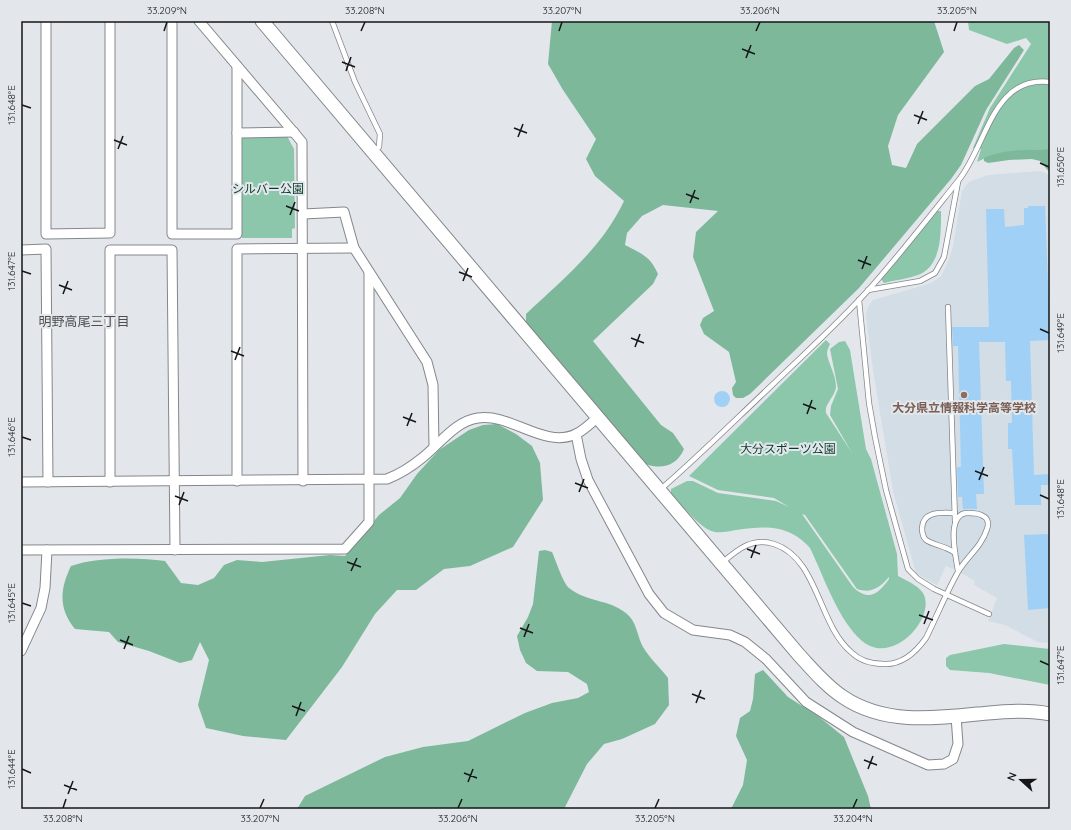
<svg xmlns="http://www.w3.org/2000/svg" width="1071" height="830" viewBox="0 0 1071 830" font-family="Quicksand,'Noto Sans JP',sans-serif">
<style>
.built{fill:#d2dde6}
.green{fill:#8cc7ab;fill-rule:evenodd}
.forest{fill:#7db89b}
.building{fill:#a0d0f6}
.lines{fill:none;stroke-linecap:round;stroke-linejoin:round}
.lane-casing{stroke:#83878b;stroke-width:6}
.street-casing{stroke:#83878b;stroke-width:11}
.secondary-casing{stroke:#83878b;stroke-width:15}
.lane{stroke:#fff;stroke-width:4.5}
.street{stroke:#fff;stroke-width:9}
.secondary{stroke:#fff;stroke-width:13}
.ticks{fill:none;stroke:#141617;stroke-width:1.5}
.education-dot{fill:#8d6e63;stroke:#e3e7eb;stroke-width:1.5}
.labels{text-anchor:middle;stroke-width:4;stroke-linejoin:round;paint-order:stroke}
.park-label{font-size:12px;fill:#083b28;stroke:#e3e7eb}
.education-label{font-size:12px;font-weight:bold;fill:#785e54;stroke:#e3e7eb}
.neighbourhood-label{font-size:13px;fill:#4b4f52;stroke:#e3e7eb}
.neatline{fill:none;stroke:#141617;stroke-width:1.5}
.ticks-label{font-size:10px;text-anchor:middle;fill:#141617}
</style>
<rect width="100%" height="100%" fill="#e3e7eb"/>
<!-- built -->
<path class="built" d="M1040,171L1050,175V643L1038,642L1005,625L988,621L997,598L974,585L975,581L958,571L946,566L937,585L916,573L893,491L873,370L866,315L868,307L873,300L925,285L933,282L941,276L949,260L953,246L962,191L969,182L988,175Z"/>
<!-- green -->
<g class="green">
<path d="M968,21H1050V149C1026,150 999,151 977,162L981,149L973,148L990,108L1031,44L1026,38L1007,44L969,30Z"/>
<path d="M241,136H287L294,149L295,228L292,229V238H242Z"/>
<path d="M937,211H941C941,233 942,266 918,275C907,279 895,280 884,283L881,279Z"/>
<path d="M826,340L830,344C829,346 827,350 827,353C827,361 836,374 836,387C835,397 824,404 826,413L852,453L830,415L831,406L838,389L830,349L839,342L845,341L850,350L866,449L871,459L897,554L898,576C905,580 918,585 923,593C937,617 893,667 862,641C838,620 824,577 810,548C788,524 766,526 736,530C730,531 722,533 715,532C701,530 681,504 671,494V489L687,481H693L718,493L776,501L789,507L774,498L718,490L689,476ZM802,514L805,515L857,589C872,594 880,587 889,577V579C878,594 869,602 853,587Z"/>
<path d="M1004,644L1050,649V685L989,673L950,670L946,666V658L950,655Z"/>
</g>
<!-- forest -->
<g class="forest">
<path d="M552,21H934L944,52L898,115L888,146L892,165L906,168L917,144L975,86L989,79L1014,48L1019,45L1024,50L986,110L961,165L951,179L859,288L750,394L743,398H736L733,395L732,388L736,382L729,352L704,334L700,325L703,318L714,311L693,257L696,232L718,211L663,205L642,216L627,233L625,245C642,254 650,256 658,274L653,284L593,341L661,425L673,433L684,449C677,466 661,470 646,464L526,325V314C563,279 602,248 624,201L595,176L586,159L596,139L563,90L548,64Z"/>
<path d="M1050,149V173L1040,161L1032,159L1009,160L988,163L984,161V158C1004,149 1028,150 1050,149Z"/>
<path d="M497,424L516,434L532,446L540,463L543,500L513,547L470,566L444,569L416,590H397L375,614L342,667L286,740L243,736L206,728L198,705L209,660L200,642L192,660L180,663L149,651L118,642L109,632L75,629C58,608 60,589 71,566C96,557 138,557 165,561L181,583L198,585L214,578L224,565L237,560L262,562L330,555L345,556L379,515L400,498L417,474L439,450L469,430L483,425Z"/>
<path d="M545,550L552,552C556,561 563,583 569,588C587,603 614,599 630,617C637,625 638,638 643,647C650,659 660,667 668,678L669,705L655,724L622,739L604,744L587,764L564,809H297L305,796L385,757L423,747L468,741L525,713L552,703L578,698L589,692L587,684L568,672L537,671L526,663L520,650L517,636L528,617L533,604L539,551Z"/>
<path d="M763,670L788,697L818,716L844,737L868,796L871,809H731L743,785L747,760L736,736L740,718L750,711L753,699L755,674Z"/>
</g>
<!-- building -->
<g class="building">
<path d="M1028,206H1045L1050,333L1049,340L1030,341L1034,475L1050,474V485H1041V505H1015L1012,449H1008V423H1012L1011,381H1006L1005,342H979L984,494H976L977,509H963L962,497H958L957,467H961L958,346H953L952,327H989L986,209H1004L1005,227L1024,225V208H1028Z"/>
<circle cx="722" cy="399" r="8"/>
<path d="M1050,534V608L1028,610L1024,535Z"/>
</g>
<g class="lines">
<!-- lane casing -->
<g class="lane-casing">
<g id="lane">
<path d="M332,21L355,82L380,134L379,147L374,151"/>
<path d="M868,290L920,281L935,273L944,257L958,182"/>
<path d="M859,300L869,403L875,437L886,490L908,569L918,579L934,589L989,614"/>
<path d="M948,307L955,521"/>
<path d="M661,489C698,457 733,422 769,388C804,354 840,322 872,286C902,252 930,216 958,181C987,146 992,75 1050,82"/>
<path d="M955,553C946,546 933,545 926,540C923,537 922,532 922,528C923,510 943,513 955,513"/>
<path d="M723,562C738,549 753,537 774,544C818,558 818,624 851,652C860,661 872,664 884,664C903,665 916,652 926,638C937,616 946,593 958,572C967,556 981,548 987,529C989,524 988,518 983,516C979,513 973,513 968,513C945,513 956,557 958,571"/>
</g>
</g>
<!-- street casing -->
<g class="street-casing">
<g id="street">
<path d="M46,21V234L110,233V21"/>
<path d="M172,21V234H237V66"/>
<path d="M199,21L302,142L303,481"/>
<path d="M237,133L294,132"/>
<path d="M303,214L344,212L354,248L427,362L433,385L434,447"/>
<path d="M21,250L46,249L48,482"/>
<path d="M576,434L581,459L588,480L649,594L664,613L693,630L730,635L745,642L766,659L806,702L853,732L928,765L944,764L953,759L958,744L956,716"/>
<path d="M237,481V249L354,248"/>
<path d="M21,482L387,479C400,474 411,467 422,458C439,445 455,421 478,418C511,413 544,449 576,434C584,430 591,423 598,417"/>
<path d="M110,482V250H172L175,550"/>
<path d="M21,550L345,549L369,522V272"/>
<path d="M21,651L41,608L45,588L47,550"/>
</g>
</g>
<!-- secondary casing -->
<g class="secondary-casing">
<path id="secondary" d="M262,21L799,655C813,670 826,686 843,697C883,724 931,719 977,714C1001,712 1026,709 1050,714"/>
</g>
<!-- lane -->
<use href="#lane" class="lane"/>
<!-- street -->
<use href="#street" class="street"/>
<!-- secondary -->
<use href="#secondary" class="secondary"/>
</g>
<!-- ticks -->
<path class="ticks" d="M164,31L167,22M361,31L365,22M559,31L562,22M756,31L760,22M954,31L957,22M742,49L755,54M746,58L751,45M342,62L355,67M346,71L351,57M22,105L31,108M914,115L927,120M918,124L923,111M514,128L527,133M518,137L523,124M114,140L127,145M118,149L123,136M1040,163L1049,167M686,194L699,199M690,203L695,190M286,206L299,211M290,215L295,202M858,260L871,265M862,269L867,256M22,271L31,274M459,272L472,277M463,281L468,268M59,285L72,290M63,294L68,281M1040,329L1049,333M631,338L644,343M635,347L640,334M231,351L244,356M235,360L240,347M803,404L816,409M807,414L812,400M403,417L416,422M407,426L412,413M22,437L31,440M975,471L988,476M979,480L984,467M575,483L588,488M579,492L584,479M1040,495L1049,499M175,496L188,501M179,505L184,492M747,549L760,554M751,558L756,545M347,562L361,567M351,571L357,558M22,603L31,606M919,615L933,620M924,624L929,611M520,628L533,633M524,637L529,624M120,640L133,645M124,649L129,636M1040,661L1049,665M692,694L705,699M696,703L701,690M292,706L305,711M296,716L301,702M864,760L877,765M22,769L31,773M868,769L873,756M464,773L477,778M468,782L473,769M64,785L77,790M68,794L73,781M63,808L66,799M260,808L264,799M458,808L462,799M655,808L659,799M853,808L857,799"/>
<!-- markers -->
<circle class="education-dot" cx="964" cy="395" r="4"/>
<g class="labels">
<!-- park labels -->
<g class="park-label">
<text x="268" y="193">シルバー公園</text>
<text x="788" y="453">大分スポーツ公園</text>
</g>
<!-- education labels -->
<g class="education-label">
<text x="964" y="412">大分県立情報科学高等学校</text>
</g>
<!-- neighbourhood labels -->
<g class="neighbourhood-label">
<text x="84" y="326">明野高尾三丁目</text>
</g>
</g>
<!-- border -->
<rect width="1071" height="830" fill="none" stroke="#e3e7eb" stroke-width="44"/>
<!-- north arrow -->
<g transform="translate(1021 780) rotate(291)" stroke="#e3e7eb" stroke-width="3" paint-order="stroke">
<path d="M0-3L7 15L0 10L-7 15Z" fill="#141617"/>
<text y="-6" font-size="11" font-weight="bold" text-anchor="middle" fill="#141617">N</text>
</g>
<rect x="22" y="22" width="1027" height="786" class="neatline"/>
<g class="ticks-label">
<text x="167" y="14">33.209°N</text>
<text x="365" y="14">33.208°N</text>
<text x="562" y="14">33.207°N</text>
<text x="760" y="14">33.206°N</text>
<text x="957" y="14">33.205°N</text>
<text transform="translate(11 105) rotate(-90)" y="4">131.648°E</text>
<text transform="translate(1060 167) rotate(-90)" y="4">131.650°E</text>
<text transform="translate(11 271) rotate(-90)" y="4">131.647°E</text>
<text transform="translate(1060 333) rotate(-90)" y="4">131.649°E</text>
<text transform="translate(11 437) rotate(-90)" y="4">131.646°E</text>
<text transform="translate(1060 499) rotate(-90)" y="4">131.648°E</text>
<text transform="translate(11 603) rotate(-90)" y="4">131.645°E</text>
<text transform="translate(1060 665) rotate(-90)" y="4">131.647°E</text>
<text transform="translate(11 769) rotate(-90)" y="4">131.644°E</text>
<text x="63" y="822">33.208°N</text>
<text x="260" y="822">33.207°N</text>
<text x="458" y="822">33.206°N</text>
<text x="655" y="822">33.205°N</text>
<text x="853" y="822">33.204°N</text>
</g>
</svg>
